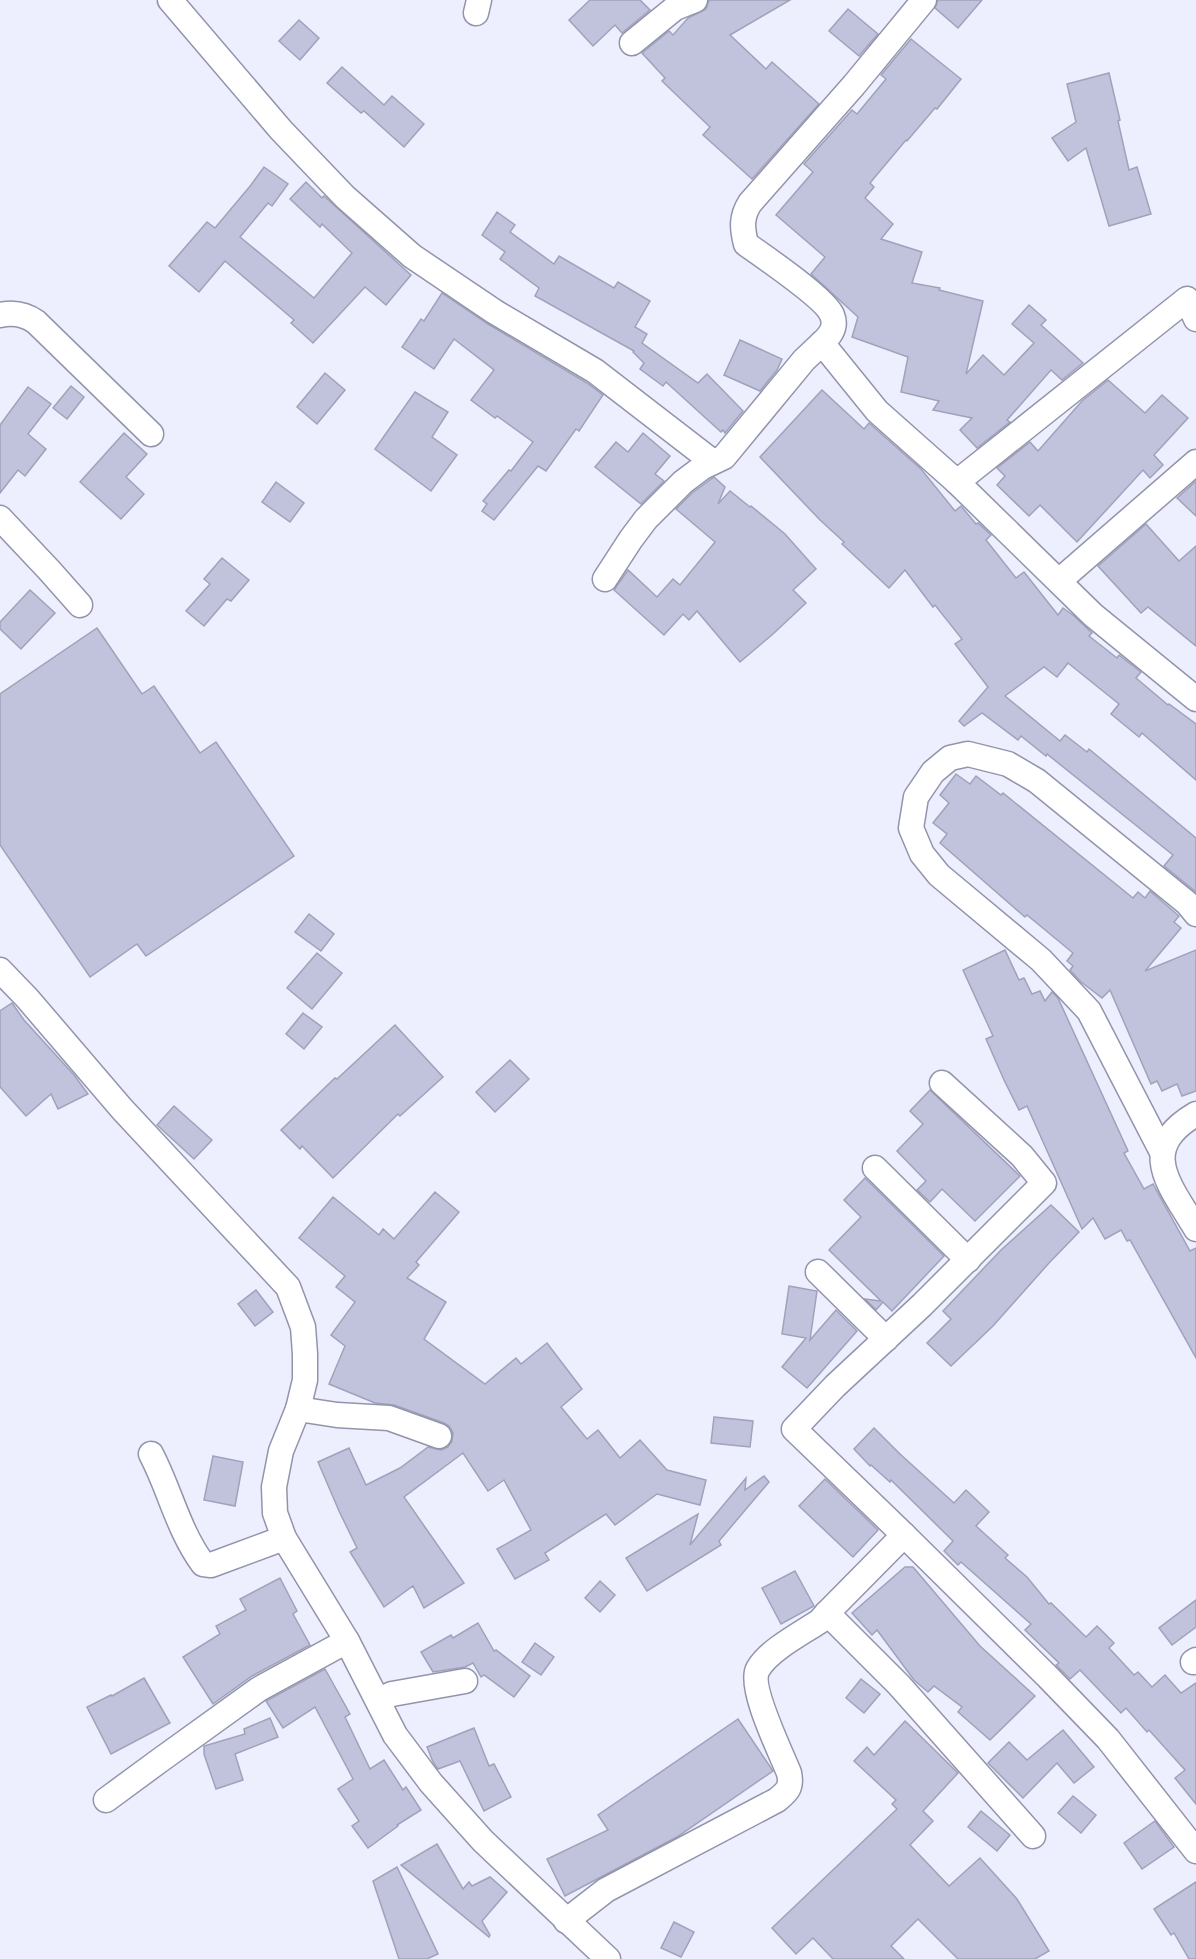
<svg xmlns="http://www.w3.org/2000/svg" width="1196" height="1959" viewBox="0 0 1196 1959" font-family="'Work Sans',sans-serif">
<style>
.building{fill:#c0c3db;stroke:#9fa2ba;stroke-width:1.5}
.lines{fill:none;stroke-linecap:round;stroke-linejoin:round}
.minor-casing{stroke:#9294ac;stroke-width:27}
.minor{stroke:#fff;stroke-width:24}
</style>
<rect width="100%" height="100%" fill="#edefff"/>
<!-- building -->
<g class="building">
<path d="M590,0H640L650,10L622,33L615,25L593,46L569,20Z"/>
<path d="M709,0H790L730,35L766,69L772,62L819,104L752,179L703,135L710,127L662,81L665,78L642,53L669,31L673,35L688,18L706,9Z"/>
<path d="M938,0H982L958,28L935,8Z"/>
<path d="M848,9L878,34L859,56L829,31Z"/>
<path d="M299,20L319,38L300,60L279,41Z"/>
<path d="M911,39L961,79L937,109L935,108L907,141L906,140L870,183L874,187L865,198L893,224L881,239L922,252L912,283L940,288L939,290L983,301L966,374L983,355L1004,375L1034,343L1012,324L1029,305L1046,320L1041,325L1083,363L1062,380L1051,370L1007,420L1010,422L977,448L960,430L972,418L933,410L939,401L901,392L908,357L852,337L858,317L811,274L825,257L776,215L813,172L804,164L852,110L857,114L886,79L881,75Z"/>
<path d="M342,67L384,105L392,96L424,124L404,147L364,111L361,113L327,83Z"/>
<path d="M1109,73L1120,120L1118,121L1129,170L1137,167L1151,214L1109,226L1086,148L1068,161L1052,138L1076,122L1067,84Z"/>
<path d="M264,167L288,184L272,206L268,203L240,237L314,298L352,253L322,224L320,227L290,199L306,182L322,198L324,196L411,275L386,305L365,287L313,343L291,323L294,320L225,261L199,292L169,266L207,222L215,228L251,185Z"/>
<path d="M497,212L515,225L510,232L554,264L559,256L614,288L618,282L650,301L635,327L647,334L642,343L698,383L707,374L743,411L725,433L723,430L721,432L666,382L663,386L640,369L644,363L633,352L634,351L535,296L539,288L500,259L505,252L482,235Z"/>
<path d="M442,293L488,324L587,383L603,395L579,431L576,429L546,471L538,466L494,520L482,511L487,504L483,501L509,470L511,471L533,442L497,416L495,418L471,400L494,370L454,339L434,369L402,347L421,319L424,321Z"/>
<path d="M740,340L782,359L777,370L760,391L724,375Z"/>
<path d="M325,373L345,390L317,424L297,407Z"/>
<path d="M1108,380L1145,413L1162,395L1188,418L1154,455L1163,465L1150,478L1143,470L1077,542L1040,505L1029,516L997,485L1005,476L997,468L1030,442L1038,451L1082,401Z"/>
<path d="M71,386L84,397L67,419L53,408Z"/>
<path d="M28,387L51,404L28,434L46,449L25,476L18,470L0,493V425Z"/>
<path d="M822,390L864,429L869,423L921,469L955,511L961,506L976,524L978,523L991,535L986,540L1016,578L1024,572L1058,615L1063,608L1074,616L1092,633L1089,636L1117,658L1119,655L1141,672L1136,678L1168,705L1169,704L1196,724V780L1142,733L1139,737L1111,714L1119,704L1068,663L1057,677L1044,667L1005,696L1060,741L1065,735L1087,752L1089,749L1196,838V892L1164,866L1173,855L1047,754L1046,756L1021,736L1018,740L982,713L964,726L959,721L988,687L955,644L962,639L935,605L933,607L905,570L889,588L842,544L844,542L820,520L760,457Z"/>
<path d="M415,392L448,412L432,437L457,455L431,491L375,449Z"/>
<path d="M124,433L147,454L126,477L144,494L121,519L80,482Z"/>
<path d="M643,433L670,456L655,474L664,481L641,504L595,467L616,442L628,452Z"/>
<path d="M714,477L725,487L718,504L730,491L750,507L751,506L785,534L816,569L793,590L806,603L773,634L740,662L697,611L689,620L683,614L664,635L614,590L628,570L657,597L673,579L680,585L715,542L676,509L692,493Z"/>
<path d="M1196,481V516L1177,498Z"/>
<path d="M276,482L304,503L290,522L262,502Z"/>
<path d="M1146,524L1179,561L1196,546V646L1148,607L1141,613L1098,566Z"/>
<path d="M222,558L249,580L231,601L227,599L204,626L186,611L210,584L204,579Z"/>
<path d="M30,590L55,613L21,649L0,629V622Z"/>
<path d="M97,628L142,694L154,686L200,753L216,742L294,856L146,956L137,944L90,977L0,845V694Z"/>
<path d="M956,774L970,784L976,776L1001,795L1003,793L1133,898L1138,892L1145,898L1150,891L1179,916L1174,922L1181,928L1145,971L1196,950V1091L1182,1096L1177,1084L1162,1091L1157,1081L1151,1084L1110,990L1102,998L1080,981L1070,970L1073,966L1067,961L1073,953L1027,915L1025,917L940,843L947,834L933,823L949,803L940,795Z"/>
<path d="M309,914L334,934L321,951L295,932Z"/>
<path d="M1005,950L1019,980L1024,978L1032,994L1040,991L1045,1001L1052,992L1058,998L1128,1151L1124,1153L1144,1189L1153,1184L1190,1251L1196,1248V1358L1130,1240L1127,1241L1121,1230L1105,1239L1093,1218L1082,1229L1027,1106L1019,1110L1004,1080L986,1039L993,1036L963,970Z"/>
<path d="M317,953L342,973L312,1009L287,988Z"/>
<path d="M12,1003L24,1020L74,1075L88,1094L58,1109L51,1094L26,1116L0,1087V1011Z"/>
<path d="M303,1013L322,1027L304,1049L286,1034Z"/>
<path d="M395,1025L443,1077L400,1116L398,1114L333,1178L302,1146L300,1149L281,1130L335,1078L337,1079Z"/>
<path d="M510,1060L529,1079L495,1112L476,1092Z"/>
<path d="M930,1090L1020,1176L975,1221L942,1189L930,1202L917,1190L926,1181L897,1151L923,1124L910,1111Z"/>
<path d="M174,1106L212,1140L194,1159L157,1125Z"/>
<path d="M865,1178L944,1256L892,1311L883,1302L876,1310L865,1299L881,1301L829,1250L861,1217L844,1200Z"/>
<path d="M435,1192L459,1212L416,1262L419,1265L407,1278L446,1302L424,1339L485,1384L516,1358L521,1364L547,1343L582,1389L561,1407L587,1439L598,1430L620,1458L640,1440L667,1470L706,1480L700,1505L657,1494L615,1525L606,1514L545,1553L549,1560L515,1579L497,1549L531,1530L504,1480L488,1491L463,1453L404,1497L464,1583L424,1608L413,1586L384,1607L350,1552L357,1548L339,1511L318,1462L349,1448L366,1485L400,1468L428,1447L441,1450L448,1447L452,1441L453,1433L449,1426L444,1423L394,1405L375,1403L329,1384L345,1346L331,1335L355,1302L336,1287L345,1276L299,1238L333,1197L379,1235L383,1229L394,1239Z"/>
<path d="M1051,1205L1079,1232L1049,1263L993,1326L951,1366L927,1343L951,1319L943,1311L1001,1250Z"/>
<path d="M789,1286L817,1291L810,1340L836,1310L857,1331L807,1388L782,1367L806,1338L782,1334Z"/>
<path d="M256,1290L273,1312L255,1326L238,1304Z"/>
<path d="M714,1417L753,1421L750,1447L711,1443Z"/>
<path d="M874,1428L900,1454L954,1503L966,1490L989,1512L976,1526L1008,1555L1005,1558L1027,1577L1049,1604L1051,1603L1086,1637L1097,1626L1114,1643L1109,1648L1134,1675L1138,1672L1152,1687L1165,1675L1181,1693L1196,1683V1804L1175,1778L1185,1770L1149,1730L1147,1732L1126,1708L1121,1713L1080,1670L1070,1679L1056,1665L1059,1663L1025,1630L1031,1624L961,1562L958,1565L944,1551L953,1541L891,1480L890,1482L871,1465L870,1466L854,1449Z"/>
<path d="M213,1456L243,1462L235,1506L204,1500Z"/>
<path d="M764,1476L769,1482L719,1541L721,1545L647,1591L626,1558L698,1514L690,1545L746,1478L745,1490Z"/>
<path d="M825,1479L878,1530L853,1557L799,1506Z"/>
<path d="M905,1567H913L980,1646L1035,1696L990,1740L958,1712L962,1707L934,1686L928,1692L914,1680L877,1630L872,1635L852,1613Z"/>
<path d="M795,1571L814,1606L781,1624L762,1588Z"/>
<path d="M280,1578L297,1611L293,1614L310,1645L252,1676L213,1704L183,1657L220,1634L216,1626L246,1610L240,1599Z"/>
<path d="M600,1581L615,1595L600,1612L585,1598Z"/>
<path d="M1196,1600V1627L1172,1645L1159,1628Z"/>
<path d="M478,1623L494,1651L496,1650L530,1676L514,1697L484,1675L481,1677L473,1663L465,1667L433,1672L421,1652L451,1635L453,1638Z"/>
<path d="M535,1643L554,1657L541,1675L522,1662Z"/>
<path d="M325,1669L350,1714L345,1717L370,1769L384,1760L403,1790L406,1787L421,1810L397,1825L398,1826L368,1848L352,1826L359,1821L338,1789L353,1779L315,1707L283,1728L266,1701Z"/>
<path d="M144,1678L170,1723L111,1754L87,1707L111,1695L112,1696Z"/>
<path d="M861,1679L880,1694L864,1713L846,1698Z"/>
<path d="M270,1718L278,1737L235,1754L243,1780L216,1789L204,1754V1746L245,1734L244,1729Z"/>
<path d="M738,1719L773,1771L677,1837L565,1896L547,1859L608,1830L598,1815Z"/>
<path d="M905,1721L958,1773L923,1811L933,1821L910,1845L949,1886L980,1858L1017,1899L1049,1951L1035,1959H958L918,1919L891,1946L904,1959H833L813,1938L796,1954L772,1928L897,1809L892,1804L896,1800L854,1761L867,1747L874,1755Z"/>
<path d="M474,1728L489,1766L494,1764L511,1797L484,1811L460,1761L438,1769L433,1762L427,1747Z"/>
<path d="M1063,1730L1094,1767L1074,1783L1057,1763L1023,1798L988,1763L1009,1742L1027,1760Z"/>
<path d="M1073,1796L1096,1815L1081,1833L1058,1813Z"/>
<path d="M981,1811L1010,1835L997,1851L968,1827Z"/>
<path d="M1155,1821L1174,1847L1142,1869L1124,1843Z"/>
<path d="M437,1844L463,1889L469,1882L472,1886L490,1877L507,1892L482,1921L490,1935L489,1937L401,1865Z"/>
<path d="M397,1867L438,1954L427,1959H399L373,1881Z"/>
<path d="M1196,1882V1959H1189L1174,1933L1171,1935L1154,1909Z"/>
<path d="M674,1922L694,1932L681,1957L661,1948Z"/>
</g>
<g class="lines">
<!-- minor casing -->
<g class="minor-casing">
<g id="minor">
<path d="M170,0L281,130L345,197L412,256L495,312L595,371L713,462"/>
<path d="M924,0L854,85L750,203C741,217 742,228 746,244C763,256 826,299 832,315C837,327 830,336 822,343L877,411L957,482L1093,615L1196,699"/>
<path d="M476,13L479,0"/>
<path d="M632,43L675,8L695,0"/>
<path d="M0,315C14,312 25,314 36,322L151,434"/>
<path d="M957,482L1187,299L1196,319"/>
<path d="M0,518L49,570L80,605"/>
<path d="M605,579L631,539L646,519L683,482L703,467L724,457L804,360L822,343"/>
<path d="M1059,581L1196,462"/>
<path d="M0,970L27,998L122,1109L288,1287L303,1327L305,1354V1380L298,1409L281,1451L274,1487L275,1513L284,1538L347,1641L395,1735L431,1783L483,1841L608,1959"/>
<path d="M1196,1114C1136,1149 1170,1185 1196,1229"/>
<path d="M1162,1152L1089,1011L1041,960L939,875L922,854L911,828L916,797L933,772L950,758L968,754L1008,764L1037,781L1187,903L1196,914"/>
<path d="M875,1168L968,1260"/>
<path d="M818,1272L886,1339"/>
<path d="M298,1409L337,1415L389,1418L439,1436"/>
<path d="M151,1454C170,1490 178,1530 203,1564L211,1565L284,1538"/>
<path d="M904,1535L1048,1677L1108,1739L1196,1851"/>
<path d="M827,1613L904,1535L794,1429L835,1386L922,1305L1044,1183L1022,1156L942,1083"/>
<path d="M1193,1662L1196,1660"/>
<path d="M378,1700L392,1694L465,1681"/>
<path d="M106,1800L159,1761L259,1689L347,1641"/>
<path d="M566,1921L606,1890L777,1800C788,1791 792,1787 789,1773C781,1753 748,1686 758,1669C769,1650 802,1633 820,1621L827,1613L899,1685L1033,1836"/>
</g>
</g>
<!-- minor -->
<use href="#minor" class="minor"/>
</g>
</svg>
